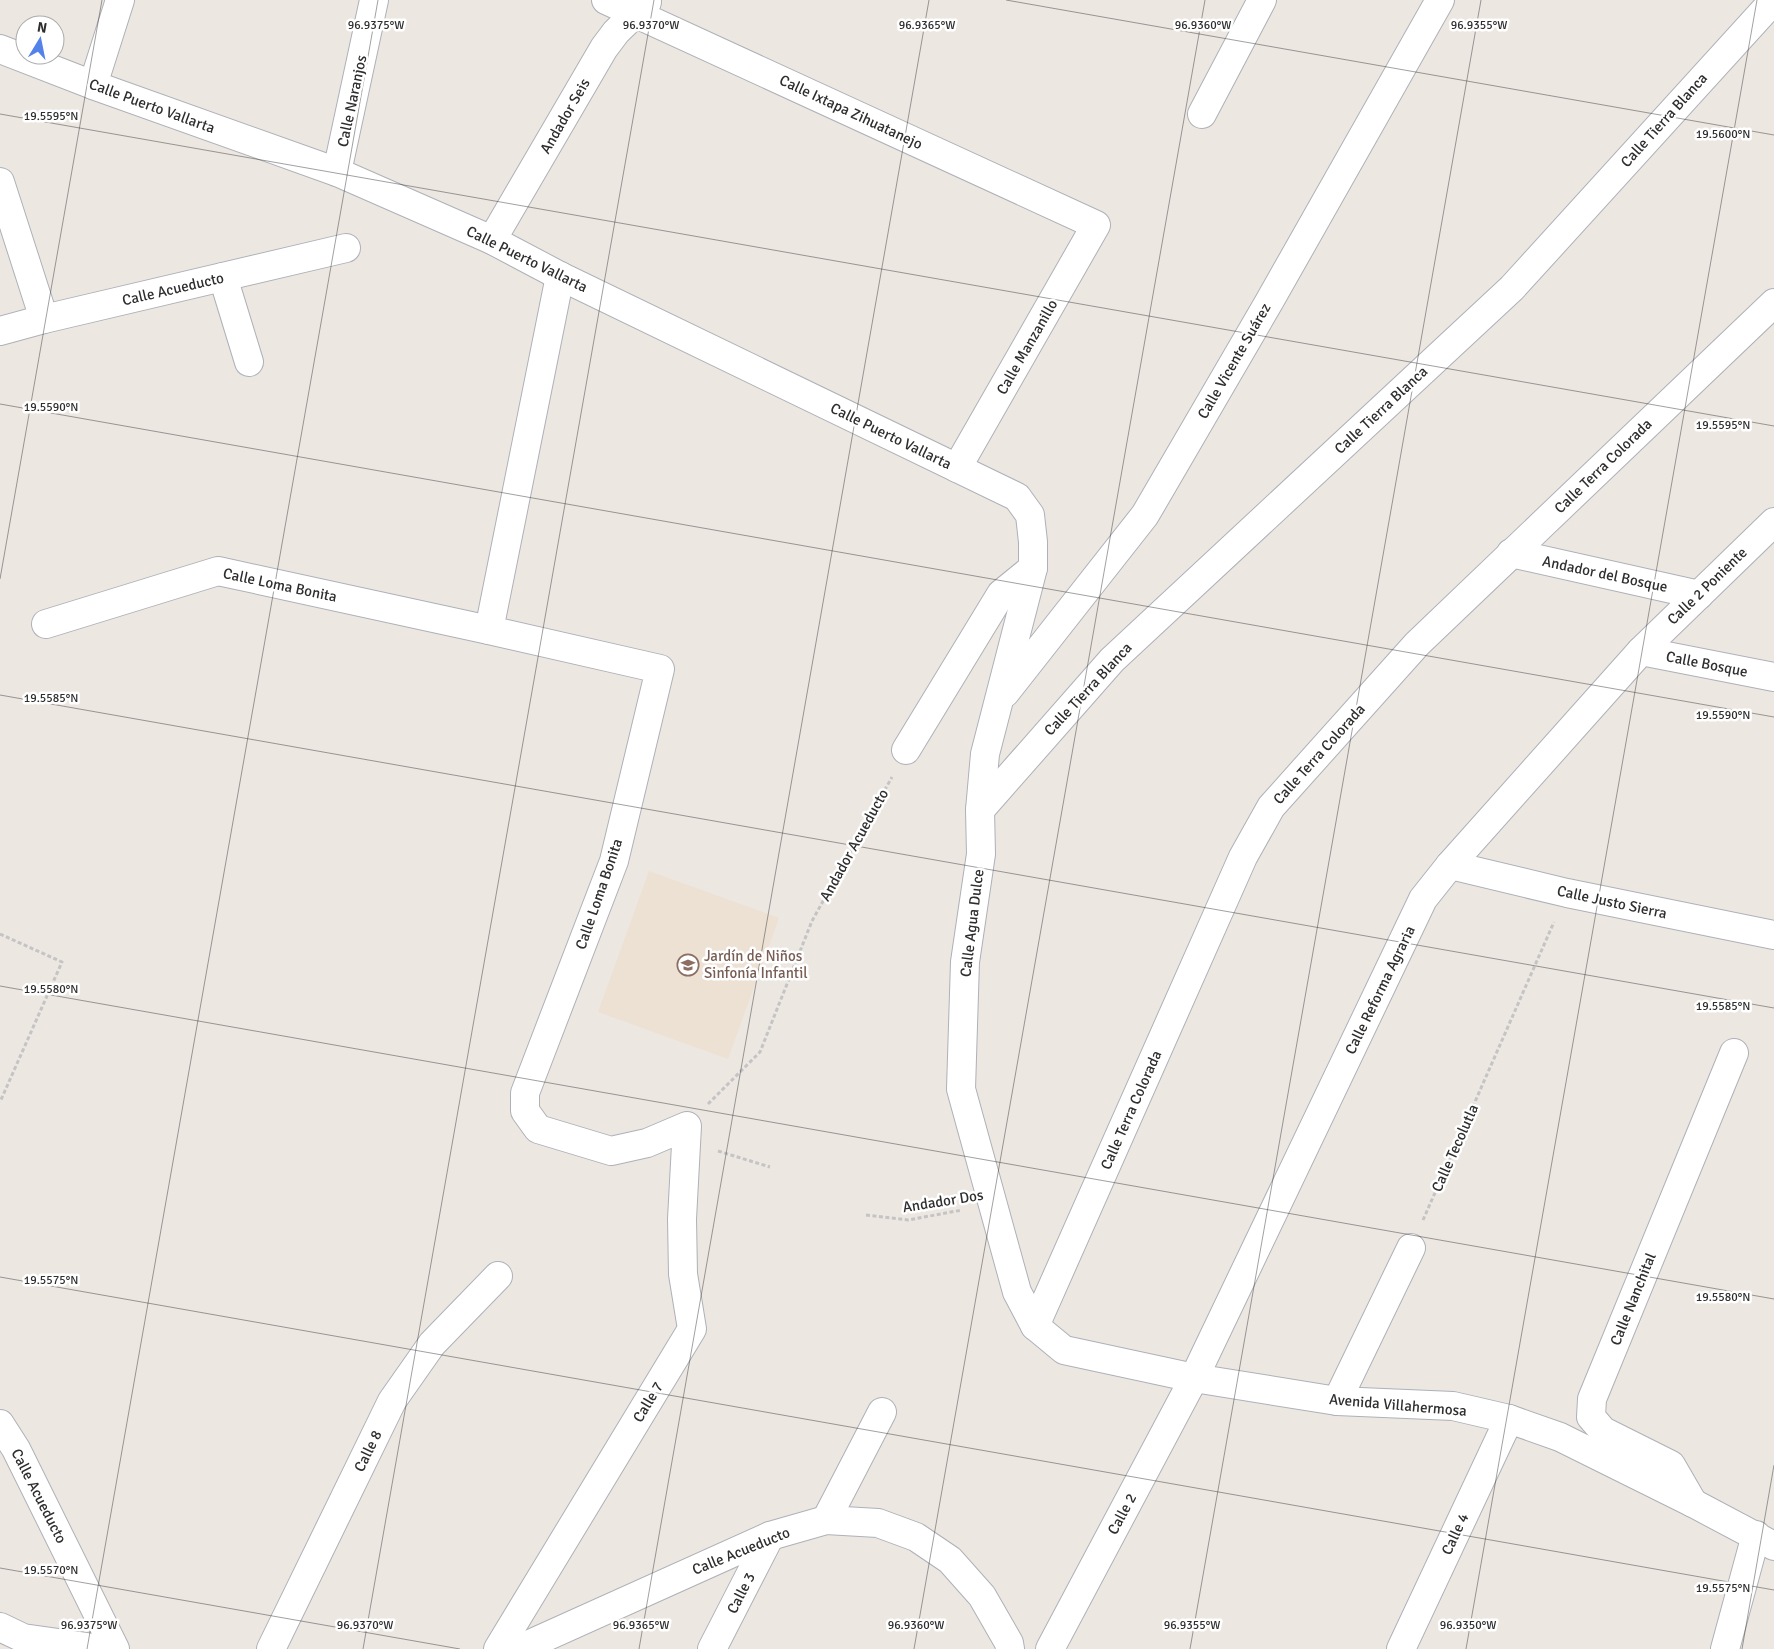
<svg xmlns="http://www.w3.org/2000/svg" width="1774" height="1649" viewBox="0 0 1774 1649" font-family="Signika,sans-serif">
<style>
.education{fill:#ede1d3}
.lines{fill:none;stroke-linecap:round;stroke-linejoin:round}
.minor-casing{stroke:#aeb1b8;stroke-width:30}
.path{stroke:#c4c4c4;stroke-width:3;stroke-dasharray:4 2.5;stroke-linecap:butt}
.minor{stroke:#fff;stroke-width:28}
.ticks{fill:none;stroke:#2e2e2e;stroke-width:1;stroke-opacity:0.45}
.labels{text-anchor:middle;stroke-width:5;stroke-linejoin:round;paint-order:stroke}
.street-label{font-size:15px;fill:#2e2e2e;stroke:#fff}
.education-label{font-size:15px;fill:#785e54;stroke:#fff;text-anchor:start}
.ticks-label{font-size:12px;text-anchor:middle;fill:#2e2e2e;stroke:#fff;stroke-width:5;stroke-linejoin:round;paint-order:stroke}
</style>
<rect width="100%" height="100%" fill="#ede7e2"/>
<!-- education -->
<path class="education" d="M649,871L779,918L728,1059L598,1012Z"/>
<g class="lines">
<!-- minor casing -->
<g class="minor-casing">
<g id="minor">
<path d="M606,0L1096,225L957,468"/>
<path d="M0,49L93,85L337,172L492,240L560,276L1017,497L1030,515L1033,542V568L985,754L980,810L981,854L965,962L961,1089L1017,1292L1035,1326L1064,1350L1194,1378L1337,1401L1453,1406L1509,1419L1560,1437L1693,1503L1774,1546"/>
<path d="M93,85L120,0"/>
<path d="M1202,114L1262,0"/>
<path d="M337,172L374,0"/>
<path d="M0,182L44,319"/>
<path d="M492,240L604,48L616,32L647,2"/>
<path d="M223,277L249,362"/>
<path d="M0,331L44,319L346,248"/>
<path d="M1511,553L1699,595"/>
<path d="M46,624L218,571L489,630L660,669L614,861L525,1093V1111L538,1129L611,1151L647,1143L687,1126L682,1219L683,1274L692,1329L498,1649"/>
<path d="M489,630L560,276"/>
<path d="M1641,651L1774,677"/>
<path d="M1005,693L1145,515L1269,302L1440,0"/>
<path d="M906,750L1001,594L1033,568"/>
<path d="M980,810L1112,660L1512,288L1774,0"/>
<path d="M1450,865L1567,893L1774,935"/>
<path d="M1035,1326L1243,857L1271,807L1417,644L1774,303"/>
<path d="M1337,1401L1411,1248"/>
<path d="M0,1424L16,1449L115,1649"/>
<path d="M1693,1503L1671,1465L1603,1431L1591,1417L1592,1399L1734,1053"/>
<path d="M826,1520L882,1412"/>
<path d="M0,1627L23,1638L101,1649"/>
<path d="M271,1649L392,1401L432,1344L498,1276"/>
<path d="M519,1649L770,1536L826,1520L878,1523L916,1537L950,1560L982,1596L1009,1643L1010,1649"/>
<path d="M712,1649L770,1536"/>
<path d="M1050,1649L1194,1378L1423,899L1450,865L1641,651L1774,522"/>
<path d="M1401,1649L1509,1419"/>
<path d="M1725,1649L1756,1535"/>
</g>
</g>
<!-- path -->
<g class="path">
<path d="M0,934L62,962L0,1102"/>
<path d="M708,1104L760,1052L812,921L892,777"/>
<path d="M718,1151L770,1167"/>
<path d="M866,1215L908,1220L962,1210"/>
<path d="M1423,1220L1554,922"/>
</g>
<!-- minor -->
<use href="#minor" class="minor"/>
</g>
<!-- ticks -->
<path class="ticks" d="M1006,0L1774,135M0,114L1774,426M0,404L1774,717M0,579L102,0M0,695L1774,1008M0,986L1774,1299M0,1277L1774,1590M0,1568L460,1649M87,1649L378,0M363,1649L654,0M639,1649L929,0M914,1649L1205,0M1190,1649L1481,0M1466,1649L1757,0M1742,1649L1774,1465"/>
<!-- icons -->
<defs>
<g id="school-ring" transform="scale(1.125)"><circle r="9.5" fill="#fff" stroke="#8d6e63" stroke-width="1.5"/><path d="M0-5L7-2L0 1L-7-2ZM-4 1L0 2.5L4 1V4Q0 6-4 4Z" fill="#8d6e63"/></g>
</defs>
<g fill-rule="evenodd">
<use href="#school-ring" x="688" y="965"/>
</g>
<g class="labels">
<!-- street labels -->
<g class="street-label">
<text transform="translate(352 101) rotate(-78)" y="5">Calle Naranjos</text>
<text transform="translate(152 106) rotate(20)" y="5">Calle Puerto Vallarta</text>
<text transform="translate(851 112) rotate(25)" y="5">Calle Ixtapa Zihuatanejo</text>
<text transform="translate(565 116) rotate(-60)" y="5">Andador Seis</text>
<text transform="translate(1664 120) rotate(-48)" y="5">Calle Tierra Blanca</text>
<text transform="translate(527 259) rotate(26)" y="5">Calle Puerto Vallarta</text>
<text transform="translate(173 289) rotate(-13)" y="5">Calle Acueducto</text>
<text transform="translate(1027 347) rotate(-60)" y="5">Calle Manzanillo</text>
<text transform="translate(1234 361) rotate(-60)" y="5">Calle Vicente Suárez</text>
<text transform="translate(1381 410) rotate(-43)" y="5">Calle Tierra Blanca</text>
<text transform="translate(891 436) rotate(26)" y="5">Calle Puerto Vallarta</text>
<text transform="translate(1603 466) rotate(-44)" y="5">Calle Terra Colorada</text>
<text transform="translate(1605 574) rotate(12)" y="5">Andador del Bosque</text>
<text transform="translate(280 585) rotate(12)" y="5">Calle Loma Bonita</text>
<text transform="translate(1707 586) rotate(-44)" y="5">Calle 2 Poniente</text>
<text transform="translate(1707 664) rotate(11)" y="5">Calle Bosque</text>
<text transform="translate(1088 689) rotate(-47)" y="5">Calle Tierra Blanca</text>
<text transform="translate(1319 754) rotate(-48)" y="5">Calle Terra Colorada</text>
<text transform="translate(854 845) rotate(-61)" y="5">Andador Acueducto</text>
<text transform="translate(599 894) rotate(-71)" y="5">Calle Loma Bonita</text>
<text transform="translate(1612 902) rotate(12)" y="5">Calle Justo Sierra</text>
<text transform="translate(972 923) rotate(-83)" y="5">Calle Agua Dulce</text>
<text transform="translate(1380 990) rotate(-64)" y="5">Calle Reforma Agraria</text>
<text transform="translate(1131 1110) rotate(-66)" y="5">Calle Terra Colorada</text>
<text transform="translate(1455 1148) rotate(-66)" y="5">Calle Tecolutla</text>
<text transform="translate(943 1201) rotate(-9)" y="5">Andador Dos</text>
<text transform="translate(1633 1299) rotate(-68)" y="5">Calle Nanchital</text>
<text transform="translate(648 1402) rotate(-59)" y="5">Calle 7</text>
<text transform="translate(1398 1405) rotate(5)" y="5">Avenida Villahermosa</text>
<text transform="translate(368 1451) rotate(-64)" y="5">Calle 8</text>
<text transform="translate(39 1496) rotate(63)" y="5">Calle Acueducto</text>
<text transform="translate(1122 1514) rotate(-62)" y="5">Calle 2</text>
<text transform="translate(1455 1534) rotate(-65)" y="5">Calle 4</text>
<text transform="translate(741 1551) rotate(-22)" y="5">Calle Acueducto</text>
<text transform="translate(741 1593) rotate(-63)" y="5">Calle 3</text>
</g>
<!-- education labels -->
<g class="education-label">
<text x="704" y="961">Jardín de Niños<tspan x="704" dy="17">Sinfonía Infantil</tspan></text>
</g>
</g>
<g class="ticks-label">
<text x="1203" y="29">96.9360°W</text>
<text x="1479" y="29">96.9355°W</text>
<text x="376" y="29">96.9375°W</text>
<text x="651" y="29">96.9370°W</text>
<text x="927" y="29">96.9365°W</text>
<text x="51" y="120">19.5595°N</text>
<text x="1723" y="138">19.5600°N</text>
<text x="51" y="411">19.5590°N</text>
<text x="1723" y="429">19.5595°N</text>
<text x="51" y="702">19.5585°N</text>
<text x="1723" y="719">19.5590°N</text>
<text x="51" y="993">19.5580°N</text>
<text x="1723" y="1010">19.5585°N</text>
<text x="51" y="1284">19.5575°N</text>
<text x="1723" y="1301">19.5580°N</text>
<text x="51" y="1574">19.5570°N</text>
<text x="1723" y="1592">19.5575°N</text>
<text x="89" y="1629">96.9375°W</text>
<text x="365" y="1629">96.9370°W</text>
<text x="641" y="1629">96.9365°W</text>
<text x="916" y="1629">96.9360°W</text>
<text x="1192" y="1629">96.9355°W</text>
<text x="1468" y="1629">96.9350°W</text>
</g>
<!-- north arrow -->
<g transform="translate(40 40) rotate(10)"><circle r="24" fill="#ffffff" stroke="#ababab"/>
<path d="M0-4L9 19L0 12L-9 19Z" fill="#5282ea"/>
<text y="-8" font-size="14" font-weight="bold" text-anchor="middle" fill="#2e2e2e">N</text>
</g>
</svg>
